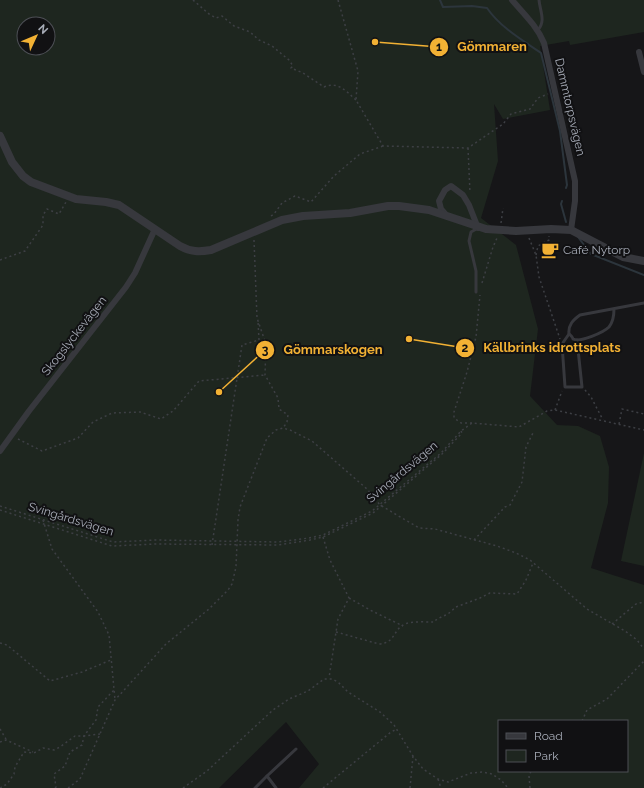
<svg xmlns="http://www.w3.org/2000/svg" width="644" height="788" viewBox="0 0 644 788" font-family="Raleway,sans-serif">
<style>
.green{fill:#1e261f;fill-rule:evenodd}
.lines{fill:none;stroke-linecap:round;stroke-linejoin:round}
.stream{stroke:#2c353c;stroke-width:2}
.path{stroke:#3d3f44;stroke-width:1.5;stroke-dasharray:2 3;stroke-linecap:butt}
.service{stroke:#37383d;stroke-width:3}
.minor{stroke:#37383d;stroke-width:6}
.tertiary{stroke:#37383d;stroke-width:8}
.labels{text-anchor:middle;stroke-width:4;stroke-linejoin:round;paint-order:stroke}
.street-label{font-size:12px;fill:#a8adb8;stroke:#111113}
.poi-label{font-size:12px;fill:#a8adb8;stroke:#111113;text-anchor:start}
.leader{fill:none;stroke:#f2b134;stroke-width:1.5}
.callout-dot{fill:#f2b134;stroke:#111113;stroke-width:1.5}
.mark-label{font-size:12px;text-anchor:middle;font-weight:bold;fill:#111}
.callout-label{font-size:13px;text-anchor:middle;font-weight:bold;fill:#f2b134;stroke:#111113;stroke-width:4;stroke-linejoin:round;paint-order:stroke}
</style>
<rect width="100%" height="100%" fill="#161618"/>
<!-- green -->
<g class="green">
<path d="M0,0H644V32L570,45L569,41L540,46L550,110L503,119L494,104L498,161L481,218L516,245L538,329L530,396L557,425L578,426L600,436L609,467L608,503L591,568L644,585V788H299L319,764L286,722L219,788H0ZM24,24H48V48H24ZM499,721H627V771H499Z"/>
<path d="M644,453V566L621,561Z"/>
</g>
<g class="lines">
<!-- stream -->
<g class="stream">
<path d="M440,0L443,7L472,6L487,8C500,27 522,40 541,53L560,131L567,185L566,188"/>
<path d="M562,201L561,204L566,222"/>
<path d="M578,237L591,254L644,275"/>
</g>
<!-- path -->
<g class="path">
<path d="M193,0L209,14L216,18L222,16L234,26L250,32L259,40L272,46L289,60L293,66L291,68L303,73L324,87C338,81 346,91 356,100"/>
<path d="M338,0L358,71L356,100L383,146L468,148L503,124L511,114L530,109L538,98L548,94"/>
<path d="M468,148L470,193"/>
<path d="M271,216L274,214L282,203L295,196L311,202L334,176L360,154L383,146"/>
<path d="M501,223L503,208"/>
<path d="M529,238L536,255L539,277L560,339"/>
<path d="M254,240L257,318L266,344L265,375L278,398L279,409L288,415L287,422L283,428"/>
<path d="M536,255L538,246L549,240V236"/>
<path d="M0,260L25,251L43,225V215L47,209L59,214L66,202"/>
<path d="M482,283L493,247L497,238"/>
<path d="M585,390L591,397L603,420"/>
<path d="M555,410L562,391"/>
<path d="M472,423H461L454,418V412L467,372L476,337L480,295"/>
<path d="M619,424L622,409L644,414"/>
<path d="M18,439L42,451L78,438L93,422L112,413L140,412L161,419L173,411L199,381L265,375"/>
<path d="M0,506L113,542L155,540L278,542L309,538L323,535L372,511L441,453L461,431L472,423L519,427L547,411L555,410L644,430"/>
<path d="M0,510L112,546L156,544L278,545L310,540L323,537L373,513L442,454L462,433L461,431"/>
<path d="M43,520L52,549L98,612L109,635L115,700"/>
<path d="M323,537L330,560L349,598L338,619L329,678"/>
<path d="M474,540L505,507L510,505L522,482L526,447L534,431"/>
<path d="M212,545L242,345L259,340L258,321"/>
<path d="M349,598L370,610L403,626"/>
<path d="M612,624L636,604L644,602"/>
<path d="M336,632L379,644C396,643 393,629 405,624C413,621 425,622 434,622L437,619L448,614L456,607L480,598L490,593L517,594L526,580L533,563"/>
<path d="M0,643L7,645L50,681L82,672L111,660"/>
<path d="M582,721L587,710L607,699L644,661"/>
<path d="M0,729L6,739"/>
<path d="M0,742L6,740L33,752"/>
<path d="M438,779L441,788"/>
<path d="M0,788L7,784L14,774L15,767L24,752L34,753L43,748L54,750L60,747L75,736H84L100,734"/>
<path d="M55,788L56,787L54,774L65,766L70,752L82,745L84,736L96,720L98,707L114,690"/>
<path d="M68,788L80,779L115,700L166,644L209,609L228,590L232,584L236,567L238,520L240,507L267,438L276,430L283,428L290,430L312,441L367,489L380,505L419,528L435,529L497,546L516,553L530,560L587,609L625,631L637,640L644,649"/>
<path d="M183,788L207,771L273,710L289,699L308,691L324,679H332L338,682L348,692L380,712L394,725L413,756L423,769L438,779L448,782L471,773L482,772L492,774L501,780L508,788"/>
<path d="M323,788L391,732L397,729"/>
<path d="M410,788L413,756"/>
<path d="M530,788L529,776L531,771"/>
</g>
<!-- service -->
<g class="service">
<path d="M538,30C546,21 540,11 539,0"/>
<path d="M476,292V271L469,241L471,232L478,228"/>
<path d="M614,309C614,315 613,322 609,327C604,332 580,343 573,339C573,338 570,334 569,334C568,325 573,320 580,315L644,303"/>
<path d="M569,334L562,344L565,387H582L577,340"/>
<path d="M255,788L267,776"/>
<path d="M276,788L267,776L296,749"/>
</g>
<!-- minor -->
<g class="minor">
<path d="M512,0C524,14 537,26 544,43L575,181V201L571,230"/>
<path d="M639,52L644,72"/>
<path d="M447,216L441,209L439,201L445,190L451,186L463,195L469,205L478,228"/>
<path d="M0,451L29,411L126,287L135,273L155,229"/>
</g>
<!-- tertiary -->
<path class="tertiary" d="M0,136L12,162L23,176L31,182L76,199L106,202L119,205L180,246C191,252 199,252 211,250L282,220L303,216L350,213L388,206H399L429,210L486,229L516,231L551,229L571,230L623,257L644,261"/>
</g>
<!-- icons -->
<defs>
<g id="cafe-bare" transform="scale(1.38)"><path d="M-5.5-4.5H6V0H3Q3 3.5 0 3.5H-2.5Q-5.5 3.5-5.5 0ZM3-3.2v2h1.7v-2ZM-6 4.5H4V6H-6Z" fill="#f2b134" stroke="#111113" stroke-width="2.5" paint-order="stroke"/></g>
</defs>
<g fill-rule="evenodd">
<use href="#cafe-bare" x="550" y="250"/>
</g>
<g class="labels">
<!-- street labels -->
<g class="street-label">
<text transform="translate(570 107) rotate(77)" y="4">Dammtorpsvägen</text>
<text transform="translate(74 336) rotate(-52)" y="4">Skogslyckevägen</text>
<text transform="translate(402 472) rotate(-40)" y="4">Svingårdsvägen</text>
<text transform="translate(71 519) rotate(17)" y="4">Svingårdsvägen</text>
</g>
<!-- poi labels -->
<g class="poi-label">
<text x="563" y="254">Café Nytorp</text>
</g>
</g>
<!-- callouts -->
<path class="leader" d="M375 42L439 47M409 339L465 348M219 392L265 350"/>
<g class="callout-dot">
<circle cx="375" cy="42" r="4"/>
<circle cx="409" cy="339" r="4"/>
<circle cx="219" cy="392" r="4"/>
<circle cx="439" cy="47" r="10"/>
<circle cx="465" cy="348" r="10"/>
<circle cx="265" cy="350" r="10"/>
</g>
<g class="mark-label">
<text x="439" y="51">1</text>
<text x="465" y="352">2</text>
<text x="265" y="354">3</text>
</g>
<g class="callout-label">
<text x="492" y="51">Gömmaren</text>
<text x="552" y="352">Källbrinks idrottsplats</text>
<text x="333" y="354">Gömmarskogen</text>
</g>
<!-- legend -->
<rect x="498" y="720" width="130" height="52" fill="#111113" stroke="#4d4f55"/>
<rect x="506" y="733" width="20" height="6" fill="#37383d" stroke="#4d4f55"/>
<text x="534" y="740" font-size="12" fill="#a8adb8">Road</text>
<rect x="506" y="750" width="20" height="12" fill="#1e261f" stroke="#4d4f55"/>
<text x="534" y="760" font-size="12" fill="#a8adb8">Park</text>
<!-- north arrow -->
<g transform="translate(36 36) rotate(46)"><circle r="19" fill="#111113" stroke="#4d4f55"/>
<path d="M0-3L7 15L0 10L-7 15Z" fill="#f2b134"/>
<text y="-6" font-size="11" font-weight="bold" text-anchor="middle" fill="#a8adb8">N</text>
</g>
</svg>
